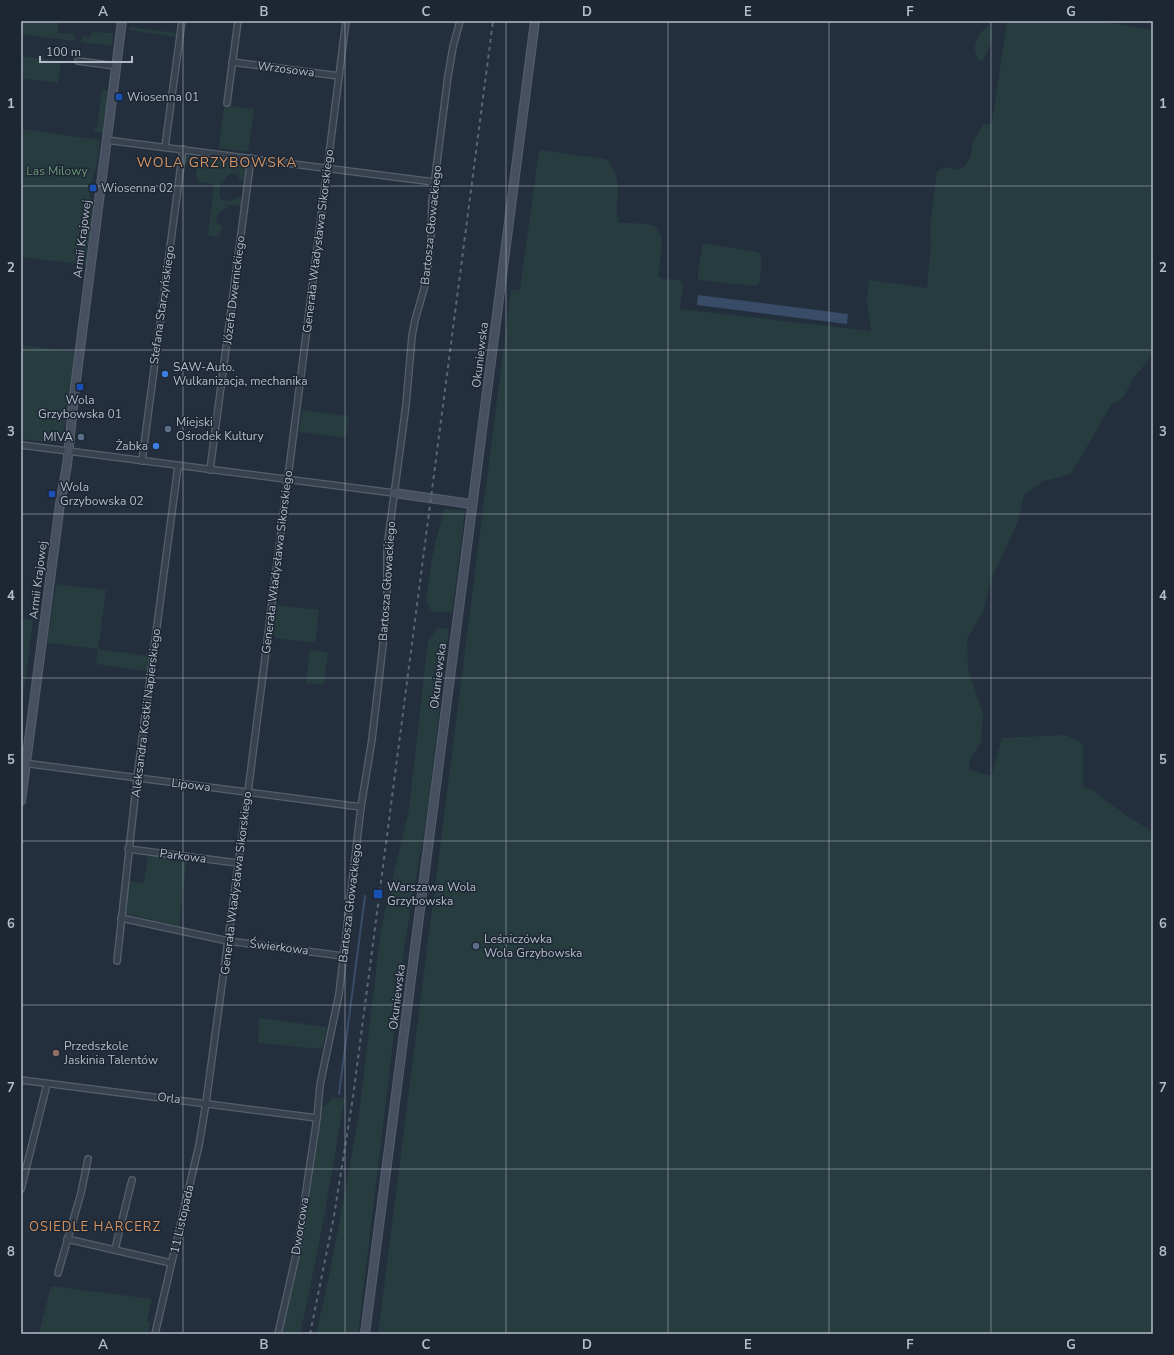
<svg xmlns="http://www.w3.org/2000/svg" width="1174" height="1355" viewBox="0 0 1174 1355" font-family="'Nunito Sans',sans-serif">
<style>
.green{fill:#263c3f}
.water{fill:#394c67}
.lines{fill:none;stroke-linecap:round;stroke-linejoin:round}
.stream{stroke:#394c67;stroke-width:2}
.street-casing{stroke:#565f6c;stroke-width:8}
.secondary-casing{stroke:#565f6c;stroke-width:10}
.street{stroke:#38414e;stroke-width:5.5}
.secondary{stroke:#465061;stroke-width:8}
.rail{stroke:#5a6575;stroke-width:2;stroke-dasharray:4 4;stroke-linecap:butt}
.grid{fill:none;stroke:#b4bcc9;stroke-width:1;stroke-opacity:0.55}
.transit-dot{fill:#1a4fb4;stroke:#1d2633;stroke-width:1.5}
.shop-dot{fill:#3f7fe0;stroke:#1d2633;stroke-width:1.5}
.service-dot{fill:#5c6f8a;stroke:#1d2633;stroke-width:1.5}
.education-dot{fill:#8d6e63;stroke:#1d2633;stroke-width:1.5}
.labels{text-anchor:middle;stroke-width:3;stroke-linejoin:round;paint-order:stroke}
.street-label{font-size:12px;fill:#b4bcc9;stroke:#1d2633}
.poi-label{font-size:12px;fill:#b4bcc9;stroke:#1d2633;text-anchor:start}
.park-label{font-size:12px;fill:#6b9a76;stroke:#1d2633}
.neighbourhood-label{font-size:13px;letter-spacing:1px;fill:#d59563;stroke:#1d2633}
.quarter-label{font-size:14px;letter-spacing:1px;fill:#d59563;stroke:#1d2633}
.neatline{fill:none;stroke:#b4bcc9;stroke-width:1.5}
.grid-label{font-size:13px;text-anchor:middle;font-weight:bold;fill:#b4bcc9}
</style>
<rect width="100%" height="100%" fill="#242f3e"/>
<!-- green -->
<g class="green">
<path d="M21,21H58V32L64,34L70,33L74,35L75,41L21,34Z"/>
<path d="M1007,21H1098L1153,30V354L1131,382L1124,397L1111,405L1071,474L1044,481L1024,495L1017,524L992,578L983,612L967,639L968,669L983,714L981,742L969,762L970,770L991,776L1002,738L1066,735L1083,744V786L1094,791L1127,816L1153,832V1334H378L511,290H520L539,150L606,159C613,166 618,177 618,188C619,200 613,211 620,223C627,223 648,223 654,226C667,232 660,263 658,275L662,279L680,280L683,285L680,309L871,331L867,302L869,280L927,288L931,244L930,227L937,171L946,167L957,170L965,166L970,157L973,142L983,125L992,123Z"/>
<path d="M990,24C996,36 988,50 983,61L979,60C969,46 978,34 990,24Z"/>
<path d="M129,27L176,33V37L129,30Z"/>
<path d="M92,32L113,33L112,46L80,42L83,37L85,36L90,37Z"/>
<path d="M21,56L58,61L61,63L58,83L21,78Z"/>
<path d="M102,89L108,90L103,131L102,132L92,131L97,127Z"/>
<path d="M224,105L254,109L248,152L219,148Z"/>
<path d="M21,129L100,140L96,169L93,175L90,197L93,206L87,265L21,257Z"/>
<path d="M184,155L245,163L246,165L244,181H239V176C236,173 231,173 228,175L224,181L221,184L219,195L221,200L231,201L238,197L242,199L241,206L229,205L227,208L218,213L216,223L222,226C222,234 216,240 208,235L214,184L199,182L196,177L197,165L184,163L183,162Z"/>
<path d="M703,244H707L758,252C765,260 760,275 759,284L754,286L698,280V271Z"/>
<path d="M21,345L76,352L68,412L62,436L55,443L21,439Z"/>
<path d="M302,410L349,416L346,438L299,432Z"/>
<path d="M444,509L465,511L452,613L428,611L429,604L426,602L432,557Z"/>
<path d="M56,584L106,590L98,649L149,656L147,671L96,664L98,649L47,643Z"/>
<path d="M277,605L319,610L315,643L277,638L273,634Z"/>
<path d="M21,619L33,620L21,713Z"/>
<path d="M438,628L449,629L427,815L405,942L358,1334H316L330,1272L359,1115L381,929L409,809L428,641Z"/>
<path d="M310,650L328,652L324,685L306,683Z"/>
<path d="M148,855L187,860L179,926L127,914L125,912L129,881L144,883Z"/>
<path d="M259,1018L327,1027L322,1049L258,1043Z"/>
<path d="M333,1097L347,1099L346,1105H343C331,1182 317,1258 300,1334H281L301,1244L321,1106H325Z"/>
<path d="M51,1286L152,1299L147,1321L151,1322L148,1334H39Z"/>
</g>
<!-- water -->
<path class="water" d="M698,295L848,314L847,324L697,305Z"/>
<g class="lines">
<!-- stream -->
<path class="stream" d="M339,1094L365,896"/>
<!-- street casing -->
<g class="street-casing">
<g id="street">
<path d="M78,61L116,66"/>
<path d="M232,62L339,76"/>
<path d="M227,103L238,21"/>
<path d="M106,140L434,182"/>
<path d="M165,147L182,21"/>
<path d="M21,445L394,493"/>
<path d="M142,461L183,149"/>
<path d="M210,470L251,158"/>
<path d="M21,762L31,764L361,807"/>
<path d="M128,849L238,863"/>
<path d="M121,918L228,941L343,956"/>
<path d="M117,961L137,778L178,466"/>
<path d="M21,1080L317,1118"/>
<path d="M21,1189L47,1084"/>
<path d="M67,1239L171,1263"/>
<path d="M115,1249L132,1180"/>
<path d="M58,1273L81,1193L88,1159"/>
<path d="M155,1334L199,1145L206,1103L248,792L346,21"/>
<path d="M278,1334L297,1251L317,1118L320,1085L339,994L361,807L372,739L384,636L387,596V548L406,405L412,336L415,320L424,289L427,275L431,238L432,201L448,76L453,47L460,21"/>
</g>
</g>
<!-- secondary casing -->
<g class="secondary-casing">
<g id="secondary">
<path d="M394,493L472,504"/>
<path d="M21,801L60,504L67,465L75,388L122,21"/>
<path d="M365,1334L535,21"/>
</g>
</g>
<!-- street -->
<use href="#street" class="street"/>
<!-- secondary -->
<use href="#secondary" class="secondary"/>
<!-- rail -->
<path class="rail" d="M310,1334L334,1216L353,1097L493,21"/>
</g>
<!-- grid -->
<path class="grid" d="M183,21V1334M345,21V1334M506,21V1334M668,21V1334M829,21V1334M991,21V1334M21,186H1153M21,350H1153M21,514H1153M21,678H1153M21,841H1153M21,1005H1153M21,1169H1153"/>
<!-- markers -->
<g class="transit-dot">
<rect x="115" y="93" width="8" height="8" rx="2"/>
<rect x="89" y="184" width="8" height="8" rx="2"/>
<rect x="76" y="383" width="8" height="8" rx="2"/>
<rect x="48" y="490" width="8" height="8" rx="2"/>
<rect x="373" y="889" width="10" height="10" rx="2"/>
</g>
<g class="shop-dot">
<circle cx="165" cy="374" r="4"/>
<circle cx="156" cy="446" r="4"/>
</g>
<g class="service-dot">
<circle cx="168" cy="429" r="4"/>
<circle cx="81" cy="437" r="4"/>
<circle cx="476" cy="946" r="4"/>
</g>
<circle class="education-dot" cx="56" cy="1053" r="4"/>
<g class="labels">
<!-- street labels -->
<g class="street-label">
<text transform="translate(286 69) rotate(7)" y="4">Wrzosowa</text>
<text transform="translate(431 225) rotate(-84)" y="4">Bartosza Głowackiego</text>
<text transform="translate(82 239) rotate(-83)" y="4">Armii Krajowej</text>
<text transform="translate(318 241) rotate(-83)" y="4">Generała Władysława Sikorskiego</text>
<text transform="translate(234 290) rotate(-83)" y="4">Józefa Dwernickiego</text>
<text transform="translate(162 305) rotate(-82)" y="4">Stefana Starzyńskiego</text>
<text transform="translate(480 355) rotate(-83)" y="4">Okuniewska</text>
<text transform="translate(277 562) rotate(-83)" y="4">Generała Władysława Sikorskiego</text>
<text transform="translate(38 580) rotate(-83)" y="4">Armii Krajowej</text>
<text transform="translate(387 581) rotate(-86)" y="4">Bartosza Głowackiego</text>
<text transform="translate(438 676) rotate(-83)" y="4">Okuniewska</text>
<text transform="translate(146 713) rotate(-83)" y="4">Aleksandra Kostki Napierskiego</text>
<text transform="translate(191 785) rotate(7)" y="4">Lipowa</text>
<text transform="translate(183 856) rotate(7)" y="4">Parkowa</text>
<text transform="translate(236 883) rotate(-83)" y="4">Generała Władysława Sikorskiego</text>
<text transform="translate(350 903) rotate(-83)" y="4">Bartosza Głowackiego</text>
<text transform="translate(279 947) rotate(7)" y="4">Świerkowa</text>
<text transform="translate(397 997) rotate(-83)" y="4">Okuniewska</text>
<text transform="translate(169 1098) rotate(7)" y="4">Orla</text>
<text transform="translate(182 1219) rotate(-77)" y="4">11 Listopada</text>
<text transform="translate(300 1226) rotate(-81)" y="4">Dworcowa</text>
</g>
<!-- poi labels -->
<g class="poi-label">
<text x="127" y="101">Wiosenna 01</text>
<text x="101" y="192">Wiosenna 02</text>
<text x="173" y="371">SAW-Auto.<tspan x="173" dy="14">Wulkanizacja, mechanika</tspan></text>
<text x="80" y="404" text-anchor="middle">Wola<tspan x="80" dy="14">Grzybowska 01</tspan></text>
<text x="176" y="426">Miejski<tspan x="176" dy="14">Ośrodek Kultury</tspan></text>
<text x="73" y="441" text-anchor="end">MIVA</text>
<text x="148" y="450" text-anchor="end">Żabka</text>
<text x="60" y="491">Wola<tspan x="60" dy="14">Grzybowska 02</tspan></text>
<text x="387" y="891">Warszawa Wola<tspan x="387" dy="14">Grzybowska</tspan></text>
<text x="484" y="943">Leśniczówka<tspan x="484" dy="14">Wola Grzybowska</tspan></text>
<text x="64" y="1050">Przedszkole<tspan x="64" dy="14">Jaskinia Talentów</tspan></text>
</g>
<!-- park labels -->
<g class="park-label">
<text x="57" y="175">Las Milowy</text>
</g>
<!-- neighbourhood labels -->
<g class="neighbourhood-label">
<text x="95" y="1231">OSIEDLE HARCERZ</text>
</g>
<!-- quarter labels -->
<g class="quarter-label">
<text x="217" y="167">WOLA GRZYBOWSKA</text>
</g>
</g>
<!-- border -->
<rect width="1174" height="1355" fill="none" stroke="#1d2633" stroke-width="44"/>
<!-- scale -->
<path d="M40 56v6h92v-6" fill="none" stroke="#b4bcc9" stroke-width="2"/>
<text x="46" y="56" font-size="12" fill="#b4bcc9" stroke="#1d2633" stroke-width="3" paint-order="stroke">100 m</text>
<rect x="22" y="22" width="1130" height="1311" class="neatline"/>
<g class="grid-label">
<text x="103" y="16">A</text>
<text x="264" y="16">B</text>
<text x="426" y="16">C</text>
<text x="587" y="16">D</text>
<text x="748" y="16">E</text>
<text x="910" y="16">F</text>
<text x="1071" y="16">G</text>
<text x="11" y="108">1</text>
<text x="1163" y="108">1</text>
<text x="11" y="272">2</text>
<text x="1163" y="272">2</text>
<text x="11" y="436">3</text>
<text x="1163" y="436">3</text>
<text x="11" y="600">4</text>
<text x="1163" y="600">4</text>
<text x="11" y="764">5</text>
<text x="1163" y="764">5</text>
<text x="11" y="928">6</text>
<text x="1163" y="928">6</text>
<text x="11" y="1092">7</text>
<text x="1163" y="1092">7</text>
<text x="11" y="1256">8</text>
<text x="1163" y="1256">8</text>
<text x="103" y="1349">A</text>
<text x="264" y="1349">B</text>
<text x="426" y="1349">C</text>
<text x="587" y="1349">D</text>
<text x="748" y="1349">E</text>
<text x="910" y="1349">F</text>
<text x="1071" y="1349">G</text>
</g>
</svg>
